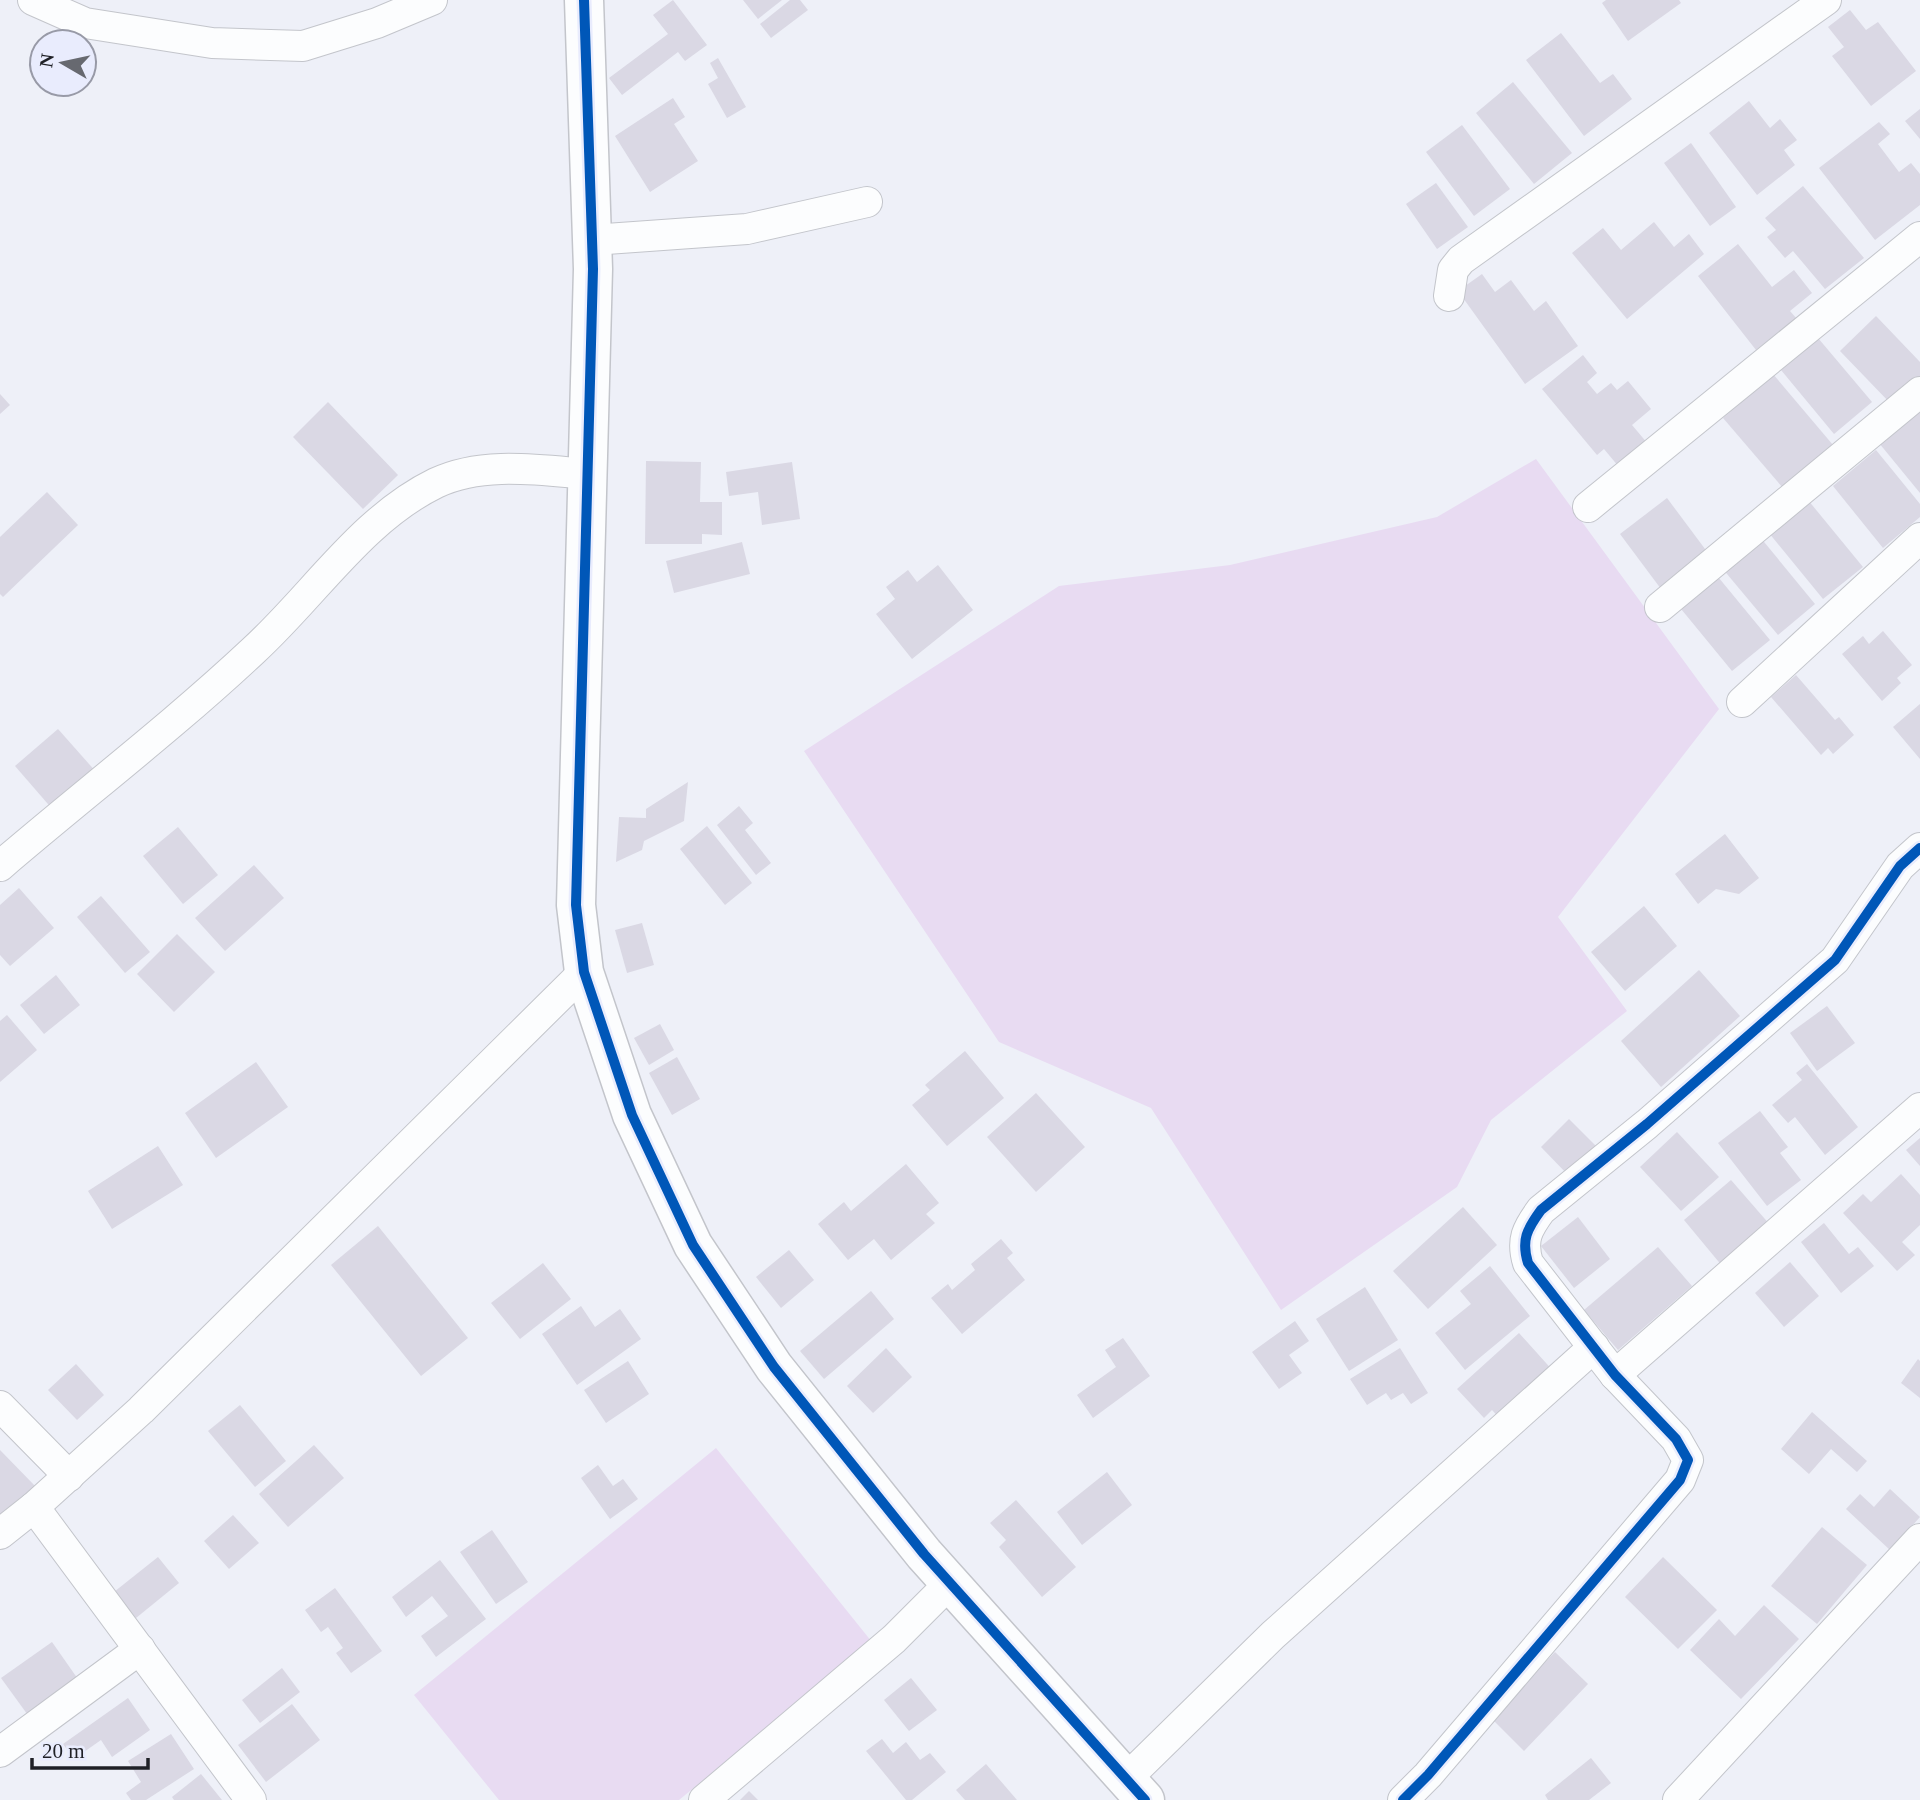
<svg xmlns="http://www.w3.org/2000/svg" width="1920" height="1800" viewBox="0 0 1920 1800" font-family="'Times New Roman',serif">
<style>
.green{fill:#e8dbf2}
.building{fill:#dad8e4}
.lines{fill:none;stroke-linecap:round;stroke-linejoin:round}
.street-casing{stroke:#c3c5cb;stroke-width:32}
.secondary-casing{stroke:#c3c5cb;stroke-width:41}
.street{stroke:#fcfdfe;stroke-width:30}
.secondary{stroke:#fcfdfe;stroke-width:38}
.cycleway-casing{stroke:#e9ecfd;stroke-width:15}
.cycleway{stroke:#0057b8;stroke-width:10}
</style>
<rect width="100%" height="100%" fill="#eef0f8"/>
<!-- green -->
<g class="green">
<path d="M1536,459L1719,709L1558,917L1627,1011L1491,1120L1457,1187L1281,1310L1151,1108L999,1042L804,751L1059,586L1230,565L1437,517Z"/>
<path d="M716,1448L872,1642L679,1800H499L414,1695Z"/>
</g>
<!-- building -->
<g class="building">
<path d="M673,0L707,45L685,61L678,52L622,95L609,78L668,34L653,15Z"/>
<path d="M743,0H782L758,19Z"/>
<path d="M790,0H800L808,10L771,38L760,24Z"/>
<path d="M1606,0H1679L1681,3L1628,41L1602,3Z"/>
<path d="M1850,10L1866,30L1878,22L1916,71L1871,106L1832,56L1844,47L1828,27Z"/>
<path d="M1561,33L1600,83L1613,74L1632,99L1584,136L1526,60Z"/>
<path d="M718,58L746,107L727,118L708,84L718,78L710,63Z"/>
<path d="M1513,82L1572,153L1534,184L1476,113Z"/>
<path d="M673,98L685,117L674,124L698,161L650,192L615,136Z"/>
<path d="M1749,101L1770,128L1780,119L1797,140L1784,150L1795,165L1757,195L1709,133Z"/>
<path d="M1920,109V139L1905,121Z"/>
<path d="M1879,122L1890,134L1878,144L1899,172L1911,163L1920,174V205L1875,240L1819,168Z"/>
<path d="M1462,125L1510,189L1474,216L1426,152Z"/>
<path d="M1691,143L1736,207L1710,226L1664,163Z"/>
<path d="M1436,183L1468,227L1437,249L1406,204Z"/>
<path d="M1803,186L1864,258L1825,289L1793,251L1785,258L1767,237L1776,230L1765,218Z"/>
<path d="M1654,222L1674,247L1689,234L1704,254L1627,319L1572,253L1603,228L1621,250Z"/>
<path d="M1738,244L1772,287L1794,270L1812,293L1790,311L1797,319L1756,350L1698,276Z"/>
<path d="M1482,274L1495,292L1511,280L1534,311L1546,301L1578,346L1525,384L1458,291Z"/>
<path d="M1876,316L1920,362V377L1892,405L1840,351Z"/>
<path d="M1818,338L1872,402L1834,434L1781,370Z"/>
<path d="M1583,355L1597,373L1587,382L1597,394L1611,383L1617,390L1628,381L1651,409L1632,425L1648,444L1619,467L1604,449L1597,455L1542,389Z"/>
<path d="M1773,374L1833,445L1783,488L1723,418Z"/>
<path d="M0,394L10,405L0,414Z"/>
<path d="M328,402L398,475L363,509L293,437Z"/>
<path d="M1920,409V493L1879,443Z"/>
<path d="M1876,450L1920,504V517L1883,548L1833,486Z"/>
<path d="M646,461L701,462L700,502H722V535L702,534V544H645Z"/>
<path d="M792,462L800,519L762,525L758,492L729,496L726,472Z"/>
<path d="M47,492L78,525L3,597L0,594V537Z"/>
<path d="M1667,498L1711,557L1664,593L1620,534Z"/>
<path d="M1808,500L1863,567L1823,599L1769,533Z"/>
<path d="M1760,537L1815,604L1778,635L1722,568Z"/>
<path d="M742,542L750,574L674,593L666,561Z"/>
<path d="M938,565L973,610L912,659L876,614L895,599L886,587L908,570L917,582Z"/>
<path d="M1714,572L1770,640L1732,671L1677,604Z"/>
<path d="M1883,631L1912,665L1897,678L1901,683L1882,701L1842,654L1863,636L1869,644Z"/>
<path d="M1796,675L1835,720L1839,717L1854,735L1833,754L1828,748L1821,755L1771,697Z"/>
<path d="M1920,704V759L1893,727Z"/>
<path d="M58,729L97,773L54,811L15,766Z"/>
<path d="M688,782L684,821L644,841L642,850L616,862L619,817L646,818V809Z"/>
<path d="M739,806L753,823L745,830L771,863L756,875L717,825Z"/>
<path d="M707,826L752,883L725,905L680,849Z"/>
<path d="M178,827L218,875L183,904L143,856Z"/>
<path d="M1725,834L1759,878L1739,894L1716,889L1698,904L1675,874Z"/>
<path d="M254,865L284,898L225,951L195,918Z"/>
<path d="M19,888L54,928L10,966L0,955V905Z"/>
<path d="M101,896L150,952L125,973L77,917Z"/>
<path d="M1644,906L1677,946L1625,991L1591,952Z"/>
<path d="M642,923L654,965L627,973L615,930Z"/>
<path d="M177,934L215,972L174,1012L137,974Z"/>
<path d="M1699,970L1740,1016L1661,1087L1621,1041Z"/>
<path d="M56,975L80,1005L44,1034L20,1005Z"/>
<path d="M1827,1006L1855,1043L1817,1071L1790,1033Z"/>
<path d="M7,1015L37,1050L0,1082V1021Z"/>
<path d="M660,1024L674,1050L649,1065L634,1038Z"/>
<path d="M965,1051L1004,1098L947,1146L912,1105L930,1090L925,1085Z"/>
<path d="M677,1057L700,1099L672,1115L649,1073Z"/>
<path d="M256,1062L288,1107L216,1158L185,1113Z"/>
<path d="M1807,1064L1858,1127L1825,1155L1795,1117L1788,1123L1772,1105L1802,1080L1796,1073Z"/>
<path d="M1036,1093L1085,1147L1036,1192L987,1137Z"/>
<path d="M1760,1111L1788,1147L1780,1153L1801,1180L1767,1206L1718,1143Z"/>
<path d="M1569,1119L1598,1148L1570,1177L1541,1147Z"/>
<path d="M1677,1132L1719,1177L1681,1211L1640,1167Z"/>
<path d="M1920,1138V1166L1906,1150Z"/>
<path d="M158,1146L183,1185L112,1229L88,1191Z"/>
<path d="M906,1164L939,1203L926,1214L935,1223L891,1260L874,1239L848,1260L818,1224L844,1202L851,1211Z"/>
<path d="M1901,1174L1920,1195V1225L1902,1242L1915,1255L1897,1271L1843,1213L1863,1194L1871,1202Z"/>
<path d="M1731,1180L1771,1226L1723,1267L1684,1220Z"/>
<path d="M1463,1207L1497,1245L1428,1309L1393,1271Z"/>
<path d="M1578,1217L1610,1259L1574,1288L1541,1246Z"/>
<path d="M1824,1223L1849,1254L1858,1247L1874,1266L1841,1293L1801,1242Z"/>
<path d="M378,1226L468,1338L421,1376L331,1265Z"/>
<path d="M1001,1239L1013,1253L1007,1258L1025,1280L962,1334L931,1298L948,1284L952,1290L975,1270L971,1264Z"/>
<path d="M1658,1247L1692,1286L1618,1350L1584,1310Z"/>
<path d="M789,1250L814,1280L781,1308L756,1277Z"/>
<path d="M1790,1262L1819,1296L1784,1327L1755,1293Z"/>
<path d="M543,1263L571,1299L520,1339L491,1303Z"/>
<path d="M1490,1266L1530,1316L1465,1370L1435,1333L1471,1304L1460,1291Z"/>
<path d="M1365,1287L1398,1340L1349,1371L1316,1319Z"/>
<path d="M871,1291L894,1319L824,1379L800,1351Z"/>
<path d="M581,1306L595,1327L620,1309L641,1339L577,1385L542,1334Z"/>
<path d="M1295,1321L1309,1341L1289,1355L1302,1373L1279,1389L1252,1352Z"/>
<path d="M1519,1333L1555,1373L1502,1421L1492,1410L1484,1418L1457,1389Z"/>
<path d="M1123,1338L1150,1376L1093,1418L1077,1395L1116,1367L1105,1350Z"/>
<path d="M886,1348L912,1377L873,1413L847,1386Z"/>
<path d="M1400,1348L1428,1393L1411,1404L1403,1393L1391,1400L1386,1393L1367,1405L1350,1379Z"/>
<path d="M1918,1359L1920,1361V1398L1901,1383Z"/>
<path d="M628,1361L649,1394L606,1423L584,1390Z"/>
<path d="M76,1364L104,1395L77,1420L48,1390Z"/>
<path d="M240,1405L286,1461L255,1487L208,1431Z"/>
<path d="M1812,1412L1867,1461L1857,1472L1831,1449L1809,1474L1781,1449Z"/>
<path d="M314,1445L344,1478L288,1527L259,1494Z"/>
<path d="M0,1450L36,1487L0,1522Z"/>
<path d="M598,1465L613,1486L623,1479L638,1499L610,1519L581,1478Z"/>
<path d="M1107,1472L1132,1505L1082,1545L1057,1512Z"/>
<path d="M1890,1489L1920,1517L1890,1550L1846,1509L1860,1494L1874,1507Z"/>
<path d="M1016,1500L1076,1567L1042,1597L999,1547L1006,1540L990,1523Z"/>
<path d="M233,1515L259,1543L229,1569L204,1541Z"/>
<path d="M1822,1527L1867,1565L1817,1624L1771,1586Z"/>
<path d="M492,1530L528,1582L496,1604L460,1552Z"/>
<path d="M158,1557L179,1583L136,1618L114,1592Z"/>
<path d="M1663,1557L1717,1610L1678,1649L1625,1597Z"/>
<path d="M440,1560L486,1619L436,1657L421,1636L448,1616L432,1596L406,1617L392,1597Z"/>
<path d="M335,1588L382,1651L351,1673L336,1653L343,1648L328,1627L321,1632L305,1610Z"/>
<path d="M1764,1605L1799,1639L1741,1699L1690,1650L1719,1619L1735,1636Z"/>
<path d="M52,1642L80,1682L30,1718L1,1678Z"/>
<path d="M1555,1652L1588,1684L1524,1751L1491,1718Z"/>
<path d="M282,1668L300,1692L260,1723L242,1700Z"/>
<path d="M911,1678L937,1710L909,1731L884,1700Z"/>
<path d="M128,1698L150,1730L112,1757L101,1740L74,1759L63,1744Z"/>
<path d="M292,1704L320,1740L266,1782L238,1745Z"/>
<path d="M171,1734L194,1769L146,1800H131L126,1793L141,1782L128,1761Z"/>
<path d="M882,1739L893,1753L906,1742L920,1760L930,1753L946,1772L912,1800H906L866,1751Z"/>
<path d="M1591,1758L1611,1783L1589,1800H1548L1545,1795Z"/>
<path d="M986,1764L1017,1800H965L956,1790Z"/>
<path d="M201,1774L222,1800H174L172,1797Z"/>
<path d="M749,1791L758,1800H740Z"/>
</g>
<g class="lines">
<!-- street casing -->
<g class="street-casing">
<g id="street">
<path d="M33,0L85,23L212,43L303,46L377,23L432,0"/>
<path d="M592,240L747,229L867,202"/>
<path d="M1449,296L1453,270L1461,260L1826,0"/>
<path d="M1588,507L1920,237"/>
<path d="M1660,607L1920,392"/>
<path d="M1742,702L1920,538"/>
<path d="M0,866C84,794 173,726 254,650C314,595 362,519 436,483C482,461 539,470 588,474"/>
<path d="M1615,1375L1920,1108"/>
<path d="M0,1406L69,1476"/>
<path d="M34,1507L251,1800"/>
<path d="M0,1534L34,1507L141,1410L584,972"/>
<path d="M0,1752L140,1649"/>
<path d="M1126,1779L1273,1635L1594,1347"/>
<path d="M704,1800L894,1639L949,1584"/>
<path d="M1403,1800L1428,1775L1680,1480L1688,1460L1676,1439L1615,1375L1528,1263C1521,1240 1527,1229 1541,1210L1647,1124L1835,960L1900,866L1920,848"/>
<path d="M1678,1800L1920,1539"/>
</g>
</g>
<!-- secondary casing -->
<g class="secondary-casing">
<path id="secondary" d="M584,0L593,269L576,905L584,972L632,1115L693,1245L774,1367L924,1554L1145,1800"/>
</g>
<!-- street -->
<use href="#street" class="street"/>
<!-- secondary -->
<use href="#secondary" class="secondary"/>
<!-- cycleway casing -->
<g class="cycleway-casing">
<g id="cycleway">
<path d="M584,0L593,269L576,905L584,972L632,1115L693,1245L774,1367L924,1554L1145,1800"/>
<path d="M1403,1800L1428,1775L1680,1480L1688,1460L1676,1439L1615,1375L1528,1263C1521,1240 1527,1229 1541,1210L1647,1124L1835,960L1900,866L1920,848"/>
</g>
</g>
<!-- cycleway -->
<use href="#cycleway" class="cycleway"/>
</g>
<!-- north arrow -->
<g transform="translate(63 63) rotate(279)"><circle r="33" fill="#e9ecfd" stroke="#989aa7" stroke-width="2"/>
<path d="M0-5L12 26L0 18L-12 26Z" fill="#676970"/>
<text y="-10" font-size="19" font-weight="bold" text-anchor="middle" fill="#1f2026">N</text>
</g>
<!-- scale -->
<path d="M32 1758v10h116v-10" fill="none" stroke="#1f2026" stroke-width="3.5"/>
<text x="42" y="1758" font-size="21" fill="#1f2026" stroke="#e9ecfd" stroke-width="5" paint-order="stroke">20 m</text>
</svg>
